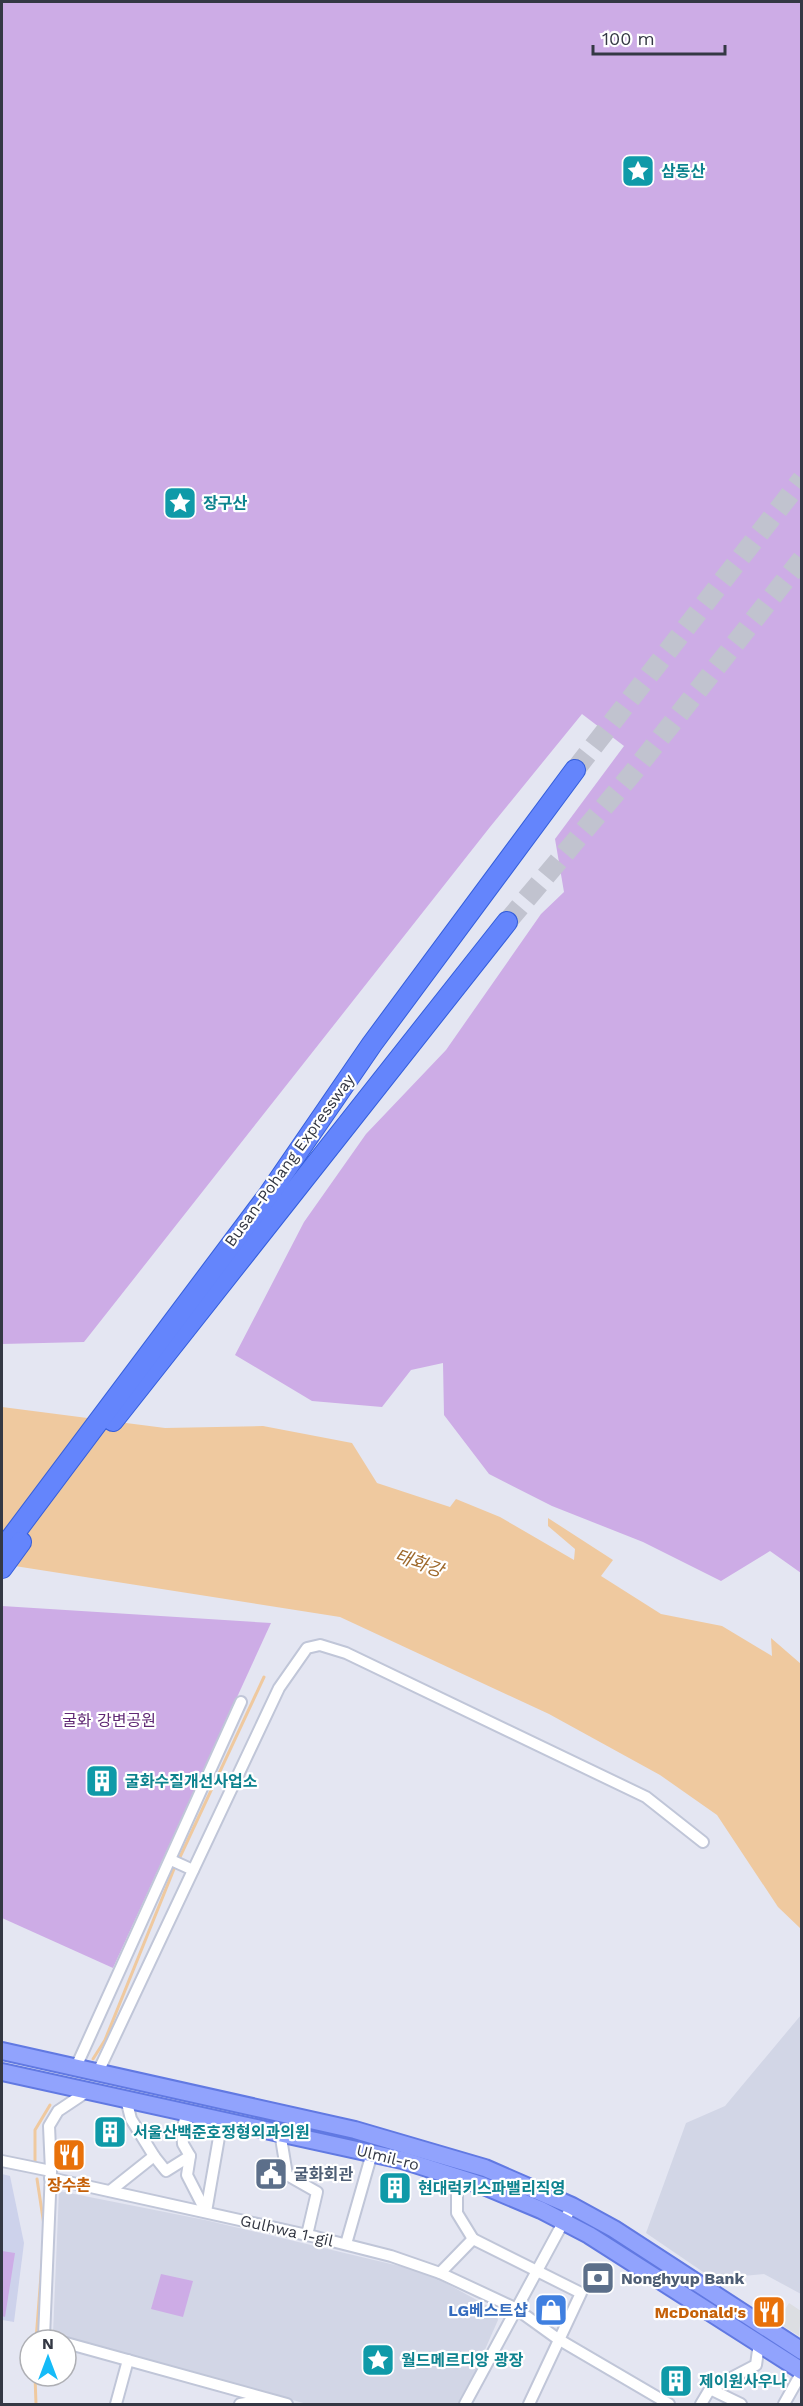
<svg xmlns="http://www.w3.org/2000/svg" width="803" height="2406" viewBox="0 0 803 2406" font-family="'Work Sans','Noto Sans KR',sans-serif">
<style>
.residential{fill:#d2d6e6}
.education{fill:#cdd2eb}
.green{fill:#cdace6}
.parking{fill:#dcdee2}
.water{fill:#efc99f}
.lines{fill:none;stroke-linecap:round;stroke-linejoin:round}
.stream{stroke:#efc99f;stroke-width:3}
.motorway-tunnel{stroke:#c1c3cf;stroke-width:20;stroke-dasharray:20 10;stroke-linecap:butt}
.minor-casing{stroke:#c0c6d8;stroke-width:14}
.primary-casing{stroke:#6179e2;stroke-width:20}
.motorway-casing{stroke:#345edb;stroke-width:22}
.minor{stroke:#fff;stroke-width:10}
.primary{stroke:#91a3fd;stroke-width:16}
.motorway{stroke:#6485fc;stroke-width:20}
.labels{text-anchor:middle;stroke-width:4.5;stroke-linejoin:round;paint-order:stroke}
.culture-label{font-size:16px;font-weight:bold;fill:#0d838f;stroke:#fff;text-anchor:start}
.street-label{font-size:16px;fill:#343844;stroke:#fff}
.park-label{font-size:16px;fill:#602874;stroke:#fff}
.service-label{font-size:16px;font-weight:bold;fill:#4e5e75;stroke:#fff;text-anchor:start}
.food-label{font-size:16px;font-weight:bold;fill:#c56008;stroke:#fff}
.shop-label{font-size:16px;font-weight:bold;fill:#366cbe;stroke:#fff;text-anchor:end}
.water-label{font-size:18px;font-style:italic;fill:#9e692c;stroke:#fff}
</style>
<rect width="100%" height="100%" fill="#e4e6f2"/>
<!-- residential -->
<g class="residential">
<path d="M801,2015V2294L764,2274L722,2278L706,2274L646,2233L686,2123L725,2106Z"/>
<path d="M59,2191L205,2220L412,2269L431,2275L495,2310L498,2320L461,2404H307L53,2334Z"/>
</g>
<!-- education -->
<path class="education" d="M2,2174L10,2176L24,2243L14,2322L2,2320Z"/>
<!-- green -->
<g class="green">
<path d="M2,2H801V1573L770,1551L721,1581L643,1542L552,1506L489,1474L444,1415L443,1363L411,1370L382,1407L312,1401L235,1355L304,1222L366,1134L446,1050L541,914L564,892L555,839L624,746L582,714L490,827L84,1342L2,1344Z"/>
<path d="M2,1606L271,1623L113,1968L2,1918Z"/>
<path d="M2,2251L15,2253L5,2317L2,2316Z"/>
<path d="M161,2274L193,2281L183,2317L151,2309Z"/>
</g>
<!-- parking -->
<path class="parking" d="M789,2303L801,2311L799,2336L777,2322Z"/>
<!-- water -->
<g class="water">
<path d="M2,1407L165,1428L263,1426L352,1443L377,1483L450,1507L456,1499L500,1517L574,1560L575,1549L548,1526V1518L613,1560L601,1576L661,1614L722,1626L772,1656L771,1638L801,1664V1929L778,1907L717,1815L660,1775L549,1714L340,1617L2,1564Z"/>
<path d="M372,2348L393,2353L387,2372L366,2368Z"/>
</g>
<g class="lines">
<!-- stream -->
<g class="stream">
<path d="M180,1857L264,1677"/>
<path d="M93,2059L105,2040L174,1869"/>
<path d="M35,2166V2130L50,2105"/>
<path d="M37,2179L44,2225"/>
<path d="M36,2340L43,2249"/>
<path d="M35,2376L36,2404"/>
</g>
<!-- motorway-tunnel -->
<g class="motorway-tunnel">
<path d="M575,770L802,479"/>
<path d="M507,922L631,775L802,559"/>
</g>
<!-- minor casing -->
<g class="minor-casing">
<g id="minor">
<path d="M171,1860L193,1870"/>
<path d="M76,2067L241,1702"/>
<path d="M98,2072L279,1688L307,1648L320,1645L346,1653L646,1797L703,1842"/>
<path d="M187,2112L182,2130L183,2144L190,2156L187,2175L206,2212"/>
<path d="M280,2132L287,2175L317,2192L307,2235"/>
<path d="M154,2156L166,2171L190,2156"/>
<path d="M2,2161L51,2171"/>
<path d="M457,2176V2213L473,2239"/>
<path d="M50,2178L316,2237L391,2256L440,2273L515,2308L558,2339L669,2404"/>
<path d="M110,2191L154,2156L131,2119L126,2099"/>
<path d="M206,2212L222,2120"/>
<path d="M346,2244L372,2153"/>
<path d="M440,2273L473,2239L581,2293L529,2404"/>
<path d="M56,2340L44,2337L51,2171L49,2126L58,2111L88,2091"/>
<path d="M66,2343L287,2404"/>
<path d="M710,2389L741,2404"/>
<path d="M116,2404L128,2360"/>
<path d="M240,2404L264,2400"/>
<path d="M465,2404L572,2206"/>
<path d="M701,2404L710,2389L756,2365L759,2343"/>
<path d="M784,2404L802,2372"/>
</g>
</g>
<!-- primary casing -->
<g class="primary-casing">
<g id="primary">
<path d="M2,2051L355,2130L485,2168L572,2206L614,2229L802,2351"/>
<path d="M2,2072L402,2160L484,2186L541,2210L589,2235L802,2371"/>
</g>
</g>
<!-- motorway casing -->
<g class="motorway-casing">
<g id="motorway">
<path d="M113,1421L507,922"/>
<path d="M2,1550L269,1194L372,1044L575,770"/>
<path d="M2,1568L21,1542"/>
</g>
</g>
<!-- minor -->
<use href="#minor" class="minor"/>
<!-- primary -->
<use href="#primary" class="primary"/>
<!-- motorway -->
<use href="#motorway" class="motorway"/>
</g>
<!-- icons -->
<defs>
<g id="sight-square" transform="scale(1.725)"><rect x="-9" y="-9" width="18" height="18" rx="4" fill="#0f9aa8" stroke="#fff"/><path d="M0-6L1.8-2.2L6-1.7L2.9 1.2L3.7 5.4L0 3.3L-3.7 5.4L-2.9 1.2L-6-1.7L-1.8-2.2Z" fill="#fff"/></g>
<g id="building-square" transform="scale(1.725)"><rect x="-9" y="-9" width="18" height="18" rx="4" fill="#0f9aa8" stroke="#fff"/><path d="M-4-6H4V6H1V3H-1V6H-4ZM-2.5-4.3h1.7v1.8h-1.7ZM.8-4.3h1.7v1.8H.8ZM-2.5-1h1.7V.8h-1.7ZM.8-1h1.7V.8H.8Z" fill="#fff"/></g>
<g id="restaurant-square" transform="scale(1.725)"><rect x="-9" y="-9" width="18" height="18" rx="4" fill="#e8710a" stroke="#fff"/><path d="M-5-6h1v4h1v-4h1v4h1v-4h1v5L-1.5 .5V6h-2V.5L-5-1ZM5-6V6H3V1.5H1.5Q1.5-4 5-6Z" fill="#fff"/></g>
<g id="civic-square" transform="scale(1.725)"><rect x="-9" y="-9" width="18" height="18" rx="4" fill="#5c6f8a" stroke="#fff"/><path d="M-.6-6.5H3V-4.5H.6V-3L4-1V1h2V6H-6V1h2V-1L-.6-3ZM-1.2 2.5V6h2.4V2.5Z" fill="#fff"/></g>
<g id="bank-square" transform="scale(1.725)"><rect x="-9" y="-9" width="18" height="18" rx="4" fill="#5c6f8a" stroke="#fff"/><path d="M-6-4H6V4H-6ZM0-2.3a2.3 2.3 0 1 0 0 4.6a2.3 2.3 0 1 0 0-4.6Z" fill="#fff"/></g>
<g id="shop-square" transform="scale(1.725)"><rect x="-9" y="-9" width="18" height="18" rx="4" fill="#3f7fe0" stroke="#fff"/><path d="M-5-2.5h2.3a2.7 3.5 0 0 1 5.4 0H5L5.5 6h-11ZM-1.5-2.5h3a1.5 2.3 0 0 0-3 0Z" fill="#fff"/></g>
</defs>
<g fill-rule="evenodd">
<use href="#sight-square" x="638" y="171"/>
<use href="#sight-square" x="180" y="503"/>
<use href="#building-square" x="102" y="1781"/>
<use href="#building-square" x="110" y="2132"/>
<use href="#restaurant-square" x="69" y="2155"/>
<use href="#civic-square" x="271" y="2174"/>
<use href="#building-square" x="395" y="2188"/>
<use href="#bank-square" x="598" y="2278"/>
<use href="#shop-square" x="551" y="2310"/>
<use href="#restaurant-square" x="769" y="2312"/>
<use href="#sight-square" x="378" y="2360"/>
<use href="#building-square" x="676" y="2381"/>
</g>
<g class="labels">
<!-- culture labels -->
<g class="culture-label">
<text x="661" y="177">삼동산</text>
<text x="203" y="509">장구산</text>
<text x="125" y="1787">굴화수질개선사업소</text>
<text x="133" y="2138">서울산백준호정형외과의원</text>
<text x="418" y="2194">현대럭키스파밸리직영</text>
<text x="401" y="2366">월드메르디앙 광장</text>
<text x="699" y="2387">제이원사우나</text>
</g>
<!-- street labels -->
<g class="street-label">
<text transform="translate(289 1160) rotate(-54)" y="6">Busan-Pohang Expressway</text>
<text transform="translate(388 2157) rotate(14)" y="6">Ulmil-ro</text>
<text transform="translate(287 2230) rotate(13)" y="6">Gulhwa 1-gil</text>
</g>
<!-- park labels -->
<g class="park-label">
<text x="109" y="1726">굴화 강변공원</text>
</g>
<!-- service labels -->
<g class="service-label">
<text x="294" y="2180">굴화회관</text>
<text x="621" y="2284">Nonghyup Bank</text>
</g>
<!-- food labels -->
<g class="food-label">
<text x="69" y="2191">장수촌</text>
<text x="746" y="2318" text-anchor="end">McDonald's</text>
</g>
<!-- shop labels -->
<g class="shop-label">
<text x="528" y="2316">LG베스트샵</text>
</g>
<!-- water labels -->
<g class="water-label">
<text transform="translate(419 1563) rotate(20)" y="6">태화강</text>
</g>
</g>
<!-- border -->
<rect width="803" height="2406" fill="none" stroke="#343844" stroke-width="6"/>
<!-- north arrow -->
<g transform="translate(48 2358)"><circle r="28" fill="#ffffff" stroke="#aeafb4" stroke-width="1.5"/>
<path d="M0-4.5L10 22L0 15L-10 22Z" fill="#15bbf8"/>
<text y="-9" font-size="16" font-weight="bold" text-anchor="middle" fill="#343844">N</text>
</g>
<!-- scale -->
<path d="M593 45v9h132v-9" fill="none" stroke="#343844" stroke-width="3"/>
<text x="602" y="45" font-size="18" fill="#343844" stroke="#ffffff" stroke-width="4.5" paint-order="stroke">100 m</text>
</svg>
